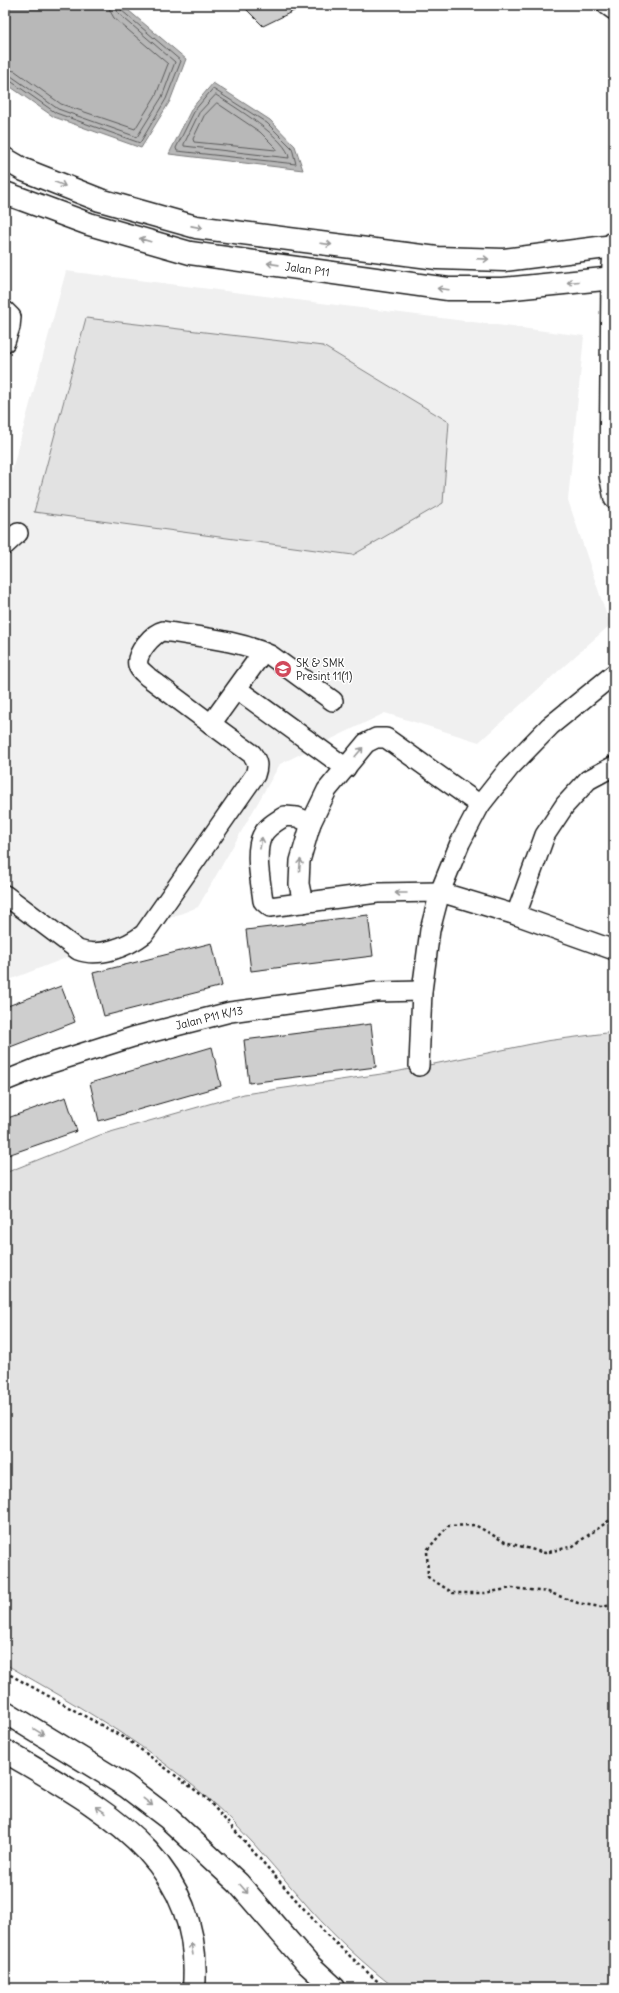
<svg xmlns="http://www.w3.org/2000/svg" width="619" height="1993" viewBox="0 0 619 1993" font-family="Delius,sans-serif">
<style>
.built{fill:#f0f0f0}
.green{fill:#e2e2e2;stroke:#7f7f7f}
.water{fill:#b8b8b8;stroke:#7a7a7a}
.lines{fill:none;stroke-linecap:round;stroke-linejoin:round}
.shore{stroke:#5a5a5a;stroke-width:1}
.building{fill:#cecece;stroke:#1c1c1c}
.minor-casing{stroke:#1c1c1c;stroke-width:22}
.major-casing{stroke:#1c1c1c;stroke-width:25}
.path{stroke:#1c1c1c;stroke-width:2.5;stroke-dasharray:3 3;stroke-linecap:butt}
.minor{stroke:#fff;stroke-width:19}
.major{stroke:#fff;stroke-width:22}
.oneway{stroke:#999}
.labels{text-anchor:middle;stroke-width:3;stroke-linejoin:round;paint-order:stroke}
.street-label{font-size:11px;fill:#1c1c1c;stroke:#fff}
.poi-label{font-size:11px;fill:#1c1c1c;stroke:#fff;text-anchor:start}
</style>
<rect width="100%" height="100%" fill="#fff"/>
<filter id="ink" filterUnits="userSpaceOnUse"><feTurbulence type="fractalNoise" baseFrequency=".025" numOctaves="2"/><feDisplacementMap in="SourceGraphic" scale="8" xChannelSelector="R" yChannelSelector="G"/><feConvolveMatrix kernelMatrix="1 2 1 2 8 2 1 2 1" color-interpolation-filters="sRGB"/></filter>
<g filter="url(#ink)">
<!-- built -->
<path class="built" d="M66,271L584,336L568,500L610,625L479,742L385,713L280,764L198,907L9,980L5,959V496Z"/>
<!-- green -->
<g class="green">
<path d="M86,318L323,346L449,422L443,503L353,555L34,512Z"/>
<path d="M614,1032V1988H395C365,1965 336,1938 311,1910C285,1881 262,1851 235,1824C169,1757 86,1710 5,1664V1173L100,1135L244,1094L395,1072L546,1041Z"/>
</g>
<!-- water -->
<g class="water">
<path d="M5,5H122L186,59L170,101L141,148L54,117L5,83Z"/>
<path d="M213,83L270,120L295,146L303,170L169,154L192,108Z"/>
</g>
<g class="lines">
<!-- shore -->
<g class="shore">
<path d="M5,69L15,71L61,104L135,129L156,95L168,64L114,18L110,11L109,5"/>
<path d="M5,75L11,76L58,109L137,137L162,97L175,62L118,13L115,5"/>
<path d="M5,80H9L56,113L140,143L166,99L181,61L121,10L120,5"/>
<path d="M213,89L267,123L292,148L296,164L177,151L176,148L195,110Z"/>
<path d="M216,95C232,105 289,140 289,158L184,146V144L199,113Z"/>
<path d="M217,103L260,132L276,148V150L194,142L193,139L204,116Z"/>
</g>
</g>
<!-- building -->
<g class="building">
<path d="M242,5H306L263,26Z"/>
<path d="M368,915L373,956L251,971L246,930Z"/>
<path d="M212,943L222,986L104,1016L93,973Z"/>
<path d="M61,986L75,1022L5,1049V1007Z"/>
<path d="M371,1024L376,1067L249,1083L244,1040Z"/>
<path d="M212,1047L221,1086L99,1121L90,1083Z"/>
<path d="M66,1097L77,1131L5,1156V1119Z"/>
</g>
<g class="lines">
<!-- minor casing -->
<g class="minor-casing">
<g id="minor">
<path d="M607,5L614,10"/>
<path d="M614,241L611,278L609,475L614,499"/>
<path d="M5,311L11,317L10,327L5,342"/>
<path d="M5,545L18,533"/>
<path d="M263,652L211,724L148,677C144,673 139,670 138,665C135,654 153,633 163,631C198,637 238,640 270,655L333,701"/>
<path d="M237,689L346,768"/>
<path d="M311,823L297,817L285,816C277,821 266,827 262,836C254,852 261,883 263,901L270,907L377,893L440,892L516,915L614,950"/>
<path d="M5,895L78,950C99,958 127,947 144,934L255,775C258,766 258,762 252,754L211,724"/>
<path d="M303,903L299,884L300,861L311,823L327,790L366,743L376,738H386L480,805"/>
<path d="M516,915L545,835L565,805L588,780L614,766"/>
<path d="M419,1066L422,991L430,930L440,892L460,843L480,805L510,767L550,726L614,674"/>
<path id="s1" d="M5,1081L42,1066L133,1037L230,1012L376,992L422,991"/>
</g>
</g>
<!-- major casing -->
<g class="major-casing">
<g id="major">
<path d="M5,159L24,170L100,200L196,227L437,258L504,260L614,246"/>
<path id="s2" d="M5,193L89,224L190,253L448,289H503L614,278"/>
<path d="M5,1712L126,1786L168,1818L238,1883L308,1964L334,1988"/>
<path d="M5,1751C100,1808 204,1858 194,1988"/>
</g>
</g>
<!-- path -->
<g class="path">
<path d="M614,1517L573,1546L545,1553L505,1542L475,1525L448,1526L427,1550L428,1577L453,1593H485L512,1588L548,1592L578,1603L600,1607L614,1605"/>
<path d="M5,1672L128,1740L207,1799L327,1935L376,1980L388,1988"/>
</g>
<!-- minor -->
<use href="#minor" class="minor"/>
<!-- major -->
<use href="#major" class="major"/>
</g>
<!-- one-way arrows -->
<defs><path id="oneway-shaft" d="M-6 0H5M1.5-3L5.5 0L1.5 3" fill="none" stroke-width="1.6" stroke-linecap="round" stroke-linejoin="round"/></defs>
<g class="oneway">
<use href="#oneway-shaft" transform="translate(60 184) rotate(22)"/>
<use href="#oneway-shaft" transform="translate(197 227) rotate(11)"/>
<use href="#oneway-shaft" transform="translate(145 240) rotate(-164)"/>
<use href="#oneway-shaft" transform="translate(326 244) rotate(7)"/>
<use href="#oneway-shaft" transform="translate(483 259) rotate(2)"/>
<use href="#oneway-shaft" transform="translate(273 264) rotate(-172)"/>
<use href="#oneway-shaft" transform="translate(573 282) rotate(175)"/>
<use href="#oneway-shaft" transform="translate(443 289) rotate(-173)"/>
<use href="#oneway-shaft" transform="translate(359 752) rotate(-50)"/>
<use href="#oneway-shaft" transform="translate(261 843) rotate(-80)"/>
<use href="#oneway-shaft" transform="translate(300 865) rotate(-85)"/>
<use href="#oneway-shaft" transform="translate(401 893) rotate(180)"/>
<use href="#oneway-shaft" transform="translate(39 1732) rotate(32)"/>
<use href="#oneway-shaft" transform="translate(148 1802) rotate(38)"/>
<use href="#oneway-shaft" transform="translate(101 1810) rotate(-145)"/>
<use href="#oneway-shaft" transform="translate(244 1889) rotate(49)"/>
<use href="#oneway-shaft" transform="translate(192 1949) rotate(-99)"/>
</g>
</g>
<!-- icons -->
<defs>
<g id="school-disc" transform="scale(0.9)"><circle r="9.5" fill="#d1495b" stroke="#fff"/><path d="M0-5L7-2L0 1L-7-2ZM-4 1L0 2.5L4 1V4Q0 6-4 4Z" fill="#fff"/></g>
</defs>
<g fill-rule="evenodd">
<use href="#school-disc" x="283" y="669"/>
</g>
<g class="labels">
<!-- street labels -->
<g class="street-label">
<text dy="4" stroke="none"><textPath href="#s2" startOffset="313">Jalan P11</textPath></text>
<text dy="4" stroke="none"><textPath href="#s1" startOffset="214">Jalan P11 K/13</textPath></text>
</g>
<!-- poi labels -->
<g class="poi-label">
<text x="296" y="667">SK &amp; SMK<tspan x="296" dy="13">Presint 11(1)</tspan></text>
</g>
</g>
<!-- margin -->
<rect width="619" height="1993" fill="none" stroke="#fff" stroke-width="20"/>
<rect x="10" y="10" width="599" height="1973" fill="none" stroke="#1c1c1c" stroke-width="1.5" filter="url(#ink)"/>
</svg>
